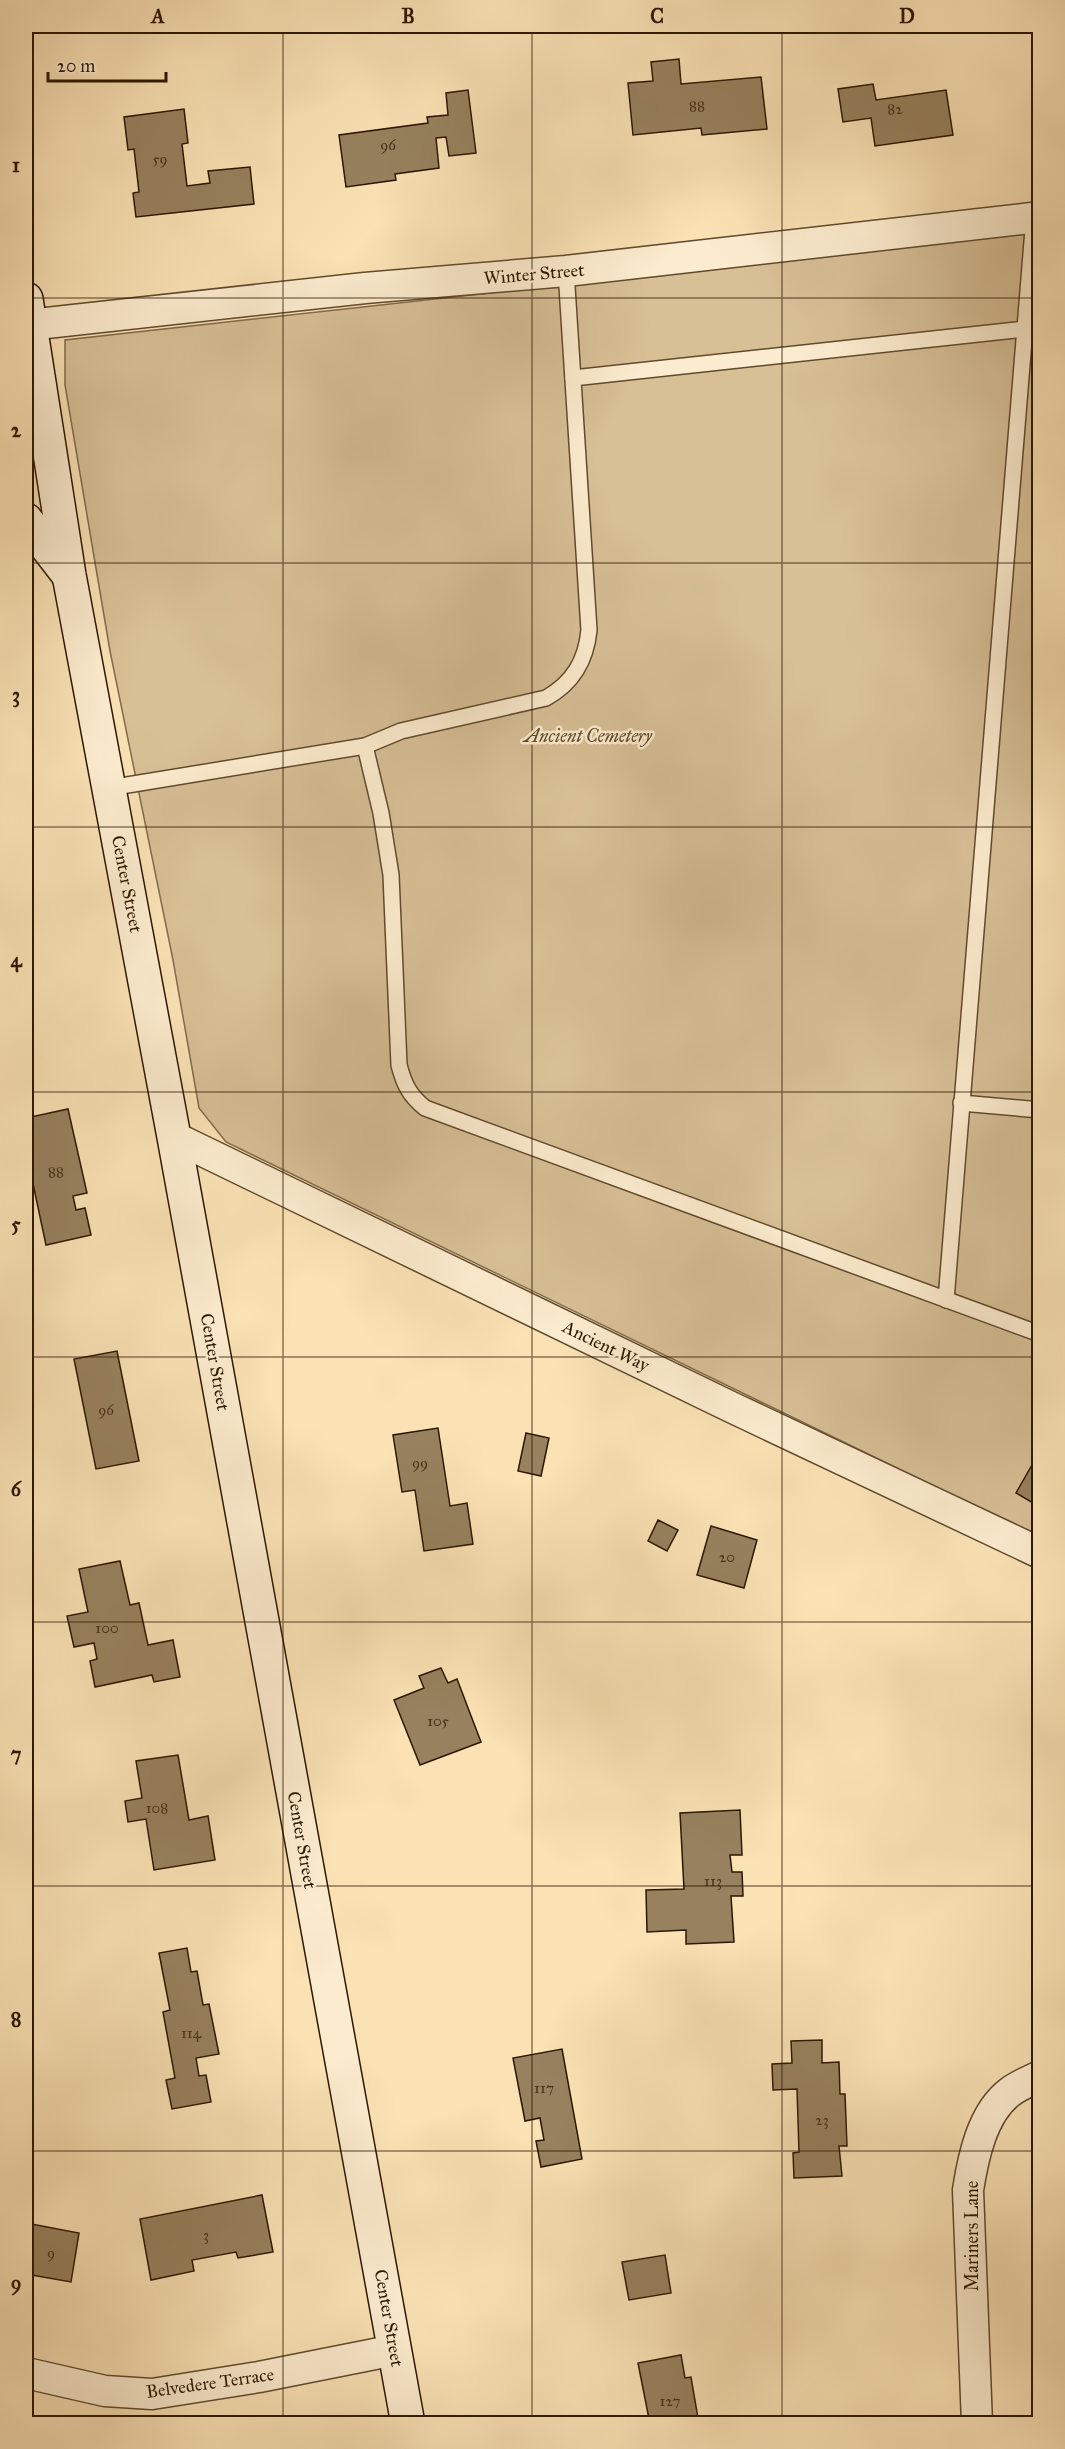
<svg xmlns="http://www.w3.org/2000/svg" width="1065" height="2449" viewBox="0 0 1065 2449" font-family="'IM FELL Great Primer',serif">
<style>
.green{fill:#d7bf96;stroke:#826b4b;stroke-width:1.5}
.building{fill:#97815e;stroke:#2c1700;stroke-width:1.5}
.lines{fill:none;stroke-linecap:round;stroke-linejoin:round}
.lane-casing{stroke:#604a2d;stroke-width:18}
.street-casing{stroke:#604a2d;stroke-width:33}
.secondary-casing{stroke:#2c1700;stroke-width:36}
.lane{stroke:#fceccf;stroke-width:15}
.street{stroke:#fceccf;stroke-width:30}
.secondary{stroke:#fceccf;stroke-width:33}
.grid{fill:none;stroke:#2c1700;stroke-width:1.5;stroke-opacity:0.55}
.labels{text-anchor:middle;stroke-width:5;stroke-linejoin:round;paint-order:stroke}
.number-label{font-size:15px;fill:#473218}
.street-label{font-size:18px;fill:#2c1700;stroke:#fceccf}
.park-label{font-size:18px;font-style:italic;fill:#5f492d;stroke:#fceccf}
.neatline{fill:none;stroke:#2c1700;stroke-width:2}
.grid-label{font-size:20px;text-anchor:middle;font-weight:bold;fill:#2c1700}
</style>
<rect width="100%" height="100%" fill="#fae2b5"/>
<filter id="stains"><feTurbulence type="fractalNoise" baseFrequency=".00333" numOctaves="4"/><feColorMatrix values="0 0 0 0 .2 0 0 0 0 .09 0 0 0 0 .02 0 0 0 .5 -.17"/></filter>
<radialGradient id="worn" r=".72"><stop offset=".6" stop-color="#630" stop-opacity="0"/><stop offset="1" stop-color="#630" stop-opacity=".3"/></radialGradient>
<!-- green -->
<path class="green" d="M1039,232V1537L226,1142L199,1108L173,960L110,651L65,385V340Z"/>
<!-- building -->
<g class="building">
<path d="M679,59L681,84L761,77L767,129L702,135L701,128L633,135L628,83L653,81L651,62Z"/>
<path d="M873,84L876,100L946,90L953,135L875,146L871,118L843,122L838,89Z"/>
<path d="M468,90L476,153L449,156L446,137L436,138L439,168L395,174L396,180L346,187L339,135L428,123L427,117L448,115L446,93Z"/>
<path d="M184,109L188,143L182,144L187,186L210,183L208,171L250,167L254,204L136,217L133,193L139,192L134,149L128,150L124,117Z"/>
<path d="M68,1109L87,1193L73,1196L76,1210L85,1208L91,1235L46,1245L26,1151V1118Z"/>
<path d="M117,1351L139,1461L96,1469L74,1359Z"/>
<path d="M438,1428L450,1506L467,1503L473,1544L424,1551L415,1490L402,1492L393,1435Z"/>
<path d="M526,1433L549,1438L541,1476L518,1471Z"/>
<path d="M1032,1465L1040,1469V1492L1033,1503L1016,1493Z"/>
<path d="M658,1520L678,1530L667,1551L648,1541Z"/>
<path d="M711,1526L757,1540L744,1588L697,1575Z"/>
<path d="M120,1561L130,1605L139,1603L148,1645L173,1640L180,1677L154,1682L152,1675L95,1687L90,1661L97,1659L94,1643L74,1647L67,1616L88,1612L79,1569Z"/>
<path d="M441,1668L448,1683L457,1679L481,1742L420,1765L394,1700L424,1688L419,1676Z"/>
<path d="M178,1755L189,1820L208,1816L215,1860L154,1870L146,1819L128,1822L125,1801L142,1798L136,1761Z"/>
<path d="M740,1810L742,1855H730L732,1872H742L743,1896H731L734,1942L686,1944V1930L647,1932L646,1890L684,1889L680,1813Z"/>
<path d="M187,1948L191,1972L197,1971L203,2005L209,2004L219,2054L196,2058L199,2076L206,2075L211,2102L172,2109L166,2080L175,2078L163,2012L170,2010L159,1953Z"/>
<path d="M822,2040V2063L839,2062L840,2094H845L847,2146H839L842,2176L794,2178L793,2153L799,2152L797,2089L773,2090L772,2064L792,2063L791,2041Z"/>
<path d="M562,2049L582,2159L541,2167L536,2141L544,2140L540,2118L525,2121L513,2058Z"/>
<path d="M262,2195L273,2252L238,2258L236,2252L192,2260L194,2271L151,2280L140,2219Z"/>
<path d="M26,2223L79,2233L71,2282L26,2274Z"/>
<path d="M665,2255L671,2293L629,2300L622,2262Z"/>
<path d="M681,2355L685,2378L691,2377L699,2424H650L638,2363Z"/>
</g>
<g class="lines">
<!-- lane casing -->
<g class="lane-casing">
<g id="lane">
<path d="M573,378L1025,329"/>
<path d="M365,746L381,813L391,875L399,1065C404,1084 409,1095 425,1108L1040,1334"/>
<path d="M109,788L365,746L401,731L546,698C573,683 586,661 589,630L566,271"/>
<path d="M961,1103L1040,1110"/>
<path d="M946,1300L1034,217"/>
</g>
</g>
<!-- street casing -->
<g class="street-casing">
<g id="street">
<path d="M28,325L365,288L566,271L1040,217"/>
<path d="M174,1137L731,1407L1040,1553"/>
<path d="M26,2373L105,2391L152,2394L259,2377L395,2350"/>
<path d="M977,2424L968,2190C973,2158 982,2113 1010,2092C1019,2085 1030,2081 1040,2076"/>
</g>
</g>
<!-- secondary casing -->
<g class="secondary-casing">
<g id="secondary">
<path d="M26,299L69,575L174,1137L408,2424"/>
<path d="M26,520L67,573"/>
</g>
</g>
<!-- lane -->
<use href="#lane" class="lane"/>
<!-- street -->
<use href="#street" class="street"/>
<!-- secondary -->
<use href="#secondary" class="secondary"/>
</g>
<!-- grid -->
<path class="grid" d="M283,26V2424M532,26V2424M782,26V2424M26,298H1040M26,563H1040M26,827H1040M26,1092H1040M26,1357H1040M26,1622H1040M26,1886H1040M26,2151H1040"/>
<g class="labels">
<!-- number labels -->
<g class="number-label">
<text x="697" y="111">88</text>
<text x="895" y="114">82</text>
<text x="388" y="150">96</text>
<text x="160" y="164">59</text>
<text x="56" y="1177">88</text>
<text x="106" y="1415">96</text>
<text x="420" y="1468">99</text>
<text x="727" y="1562">20</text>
<text x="107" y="1633">100</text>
<text x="438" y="1726">105</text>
<text x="157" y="1813">108</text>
<text x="713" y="1886">113</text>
<text x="191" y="2038">114</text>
<text x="544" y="2093">117</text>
<text x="822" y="2125">23</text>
<text x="206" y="2240">3</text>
<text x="51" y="2258">9</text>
<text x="670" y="2406">127</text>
</g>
<!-- street labels -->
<g class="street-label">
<text transform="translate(534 274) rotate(-5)" y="6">Winter Street</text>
<text transform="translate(127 884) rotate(79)" y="6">Center Street</text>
<text transform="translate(606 1346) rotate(26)" y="6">Ancient Way</text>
<text transform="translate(215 1362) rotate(80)" y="6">Center Street</text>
<text transform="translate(302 1840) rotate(80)" y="6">Center Street</text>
<text transform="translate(972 2236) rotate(-90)" y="6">Mariners Lane</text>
<text transform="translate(389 2318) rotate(80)" y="6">Center Street</text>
<text transform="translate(210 2383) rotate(-8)" y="6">Belvedere Terrace</text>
</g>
<!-- park labels -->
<g class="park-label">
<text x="588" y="742">Ancient Cemetery</text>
</g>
</g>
<!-- margin -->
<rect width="1065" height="2449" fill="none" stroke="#fae2b5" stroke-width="66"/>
<!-- scale -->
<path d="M48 72v9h118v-9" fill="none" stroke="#2c1700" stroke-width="3"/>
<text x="57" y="72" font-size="18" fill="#2c1700" stroke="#fceccf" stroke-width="4.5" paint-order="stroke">20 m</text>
<rect x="33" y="33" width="999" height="2383" class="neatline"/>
<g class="grid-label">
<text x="158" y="23">A</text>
<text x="408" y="23">B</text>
<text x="657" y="23">C</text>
<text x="907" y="23">D</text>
<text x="16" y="172">1</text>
<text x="16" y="437">2</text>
<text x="16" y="702">3</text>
<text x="16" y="967">4</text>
<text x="16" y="1231">5</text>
<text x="16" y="1496">6</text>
<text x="16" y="1761">7</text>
<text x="16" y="2026">8</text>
<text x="16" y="2290">9</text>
</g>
<rect width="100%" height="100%" filter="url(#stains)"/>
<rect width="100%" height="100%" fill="url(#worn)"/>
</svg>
